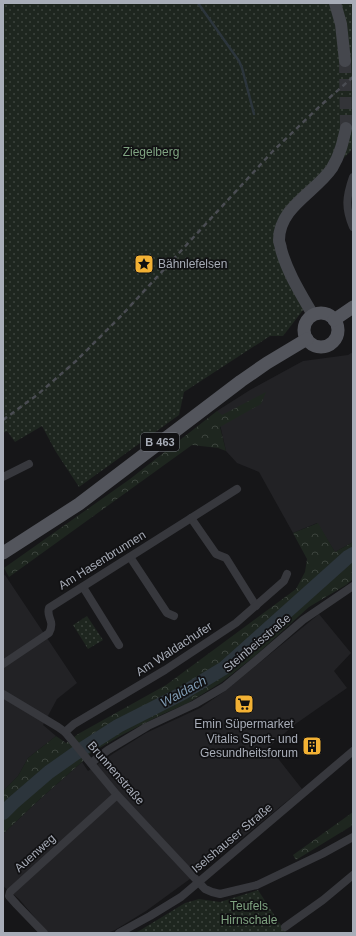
<svg xmlns="http://www.w3.org/2000/svg" width="356" height="936" viewBox="0 0 356 936" font-family="Arial,sans-serif">
<style>
.built{fill:#222225}
.forest{fill:url(#forest-crowns)}
.park{fill:url(#park-dots)}
.lines{fill:none;stroke-linecap:round;stroke-linejoin:round}
.stream{stroke:#2c353c;stroke-width:2.5}
.river{stroke:#2c353c;stroke-width:14}
.secondary-tunnel{stroke:#333438;stroke-width:12;stroke-dasharray:12 6;stroke-linecap:butt}
.street{stroke:#37383d;stroke-width:8}
.secondary{stroke:#45474d;stroke-width:12}
.primary{stroke:#53555c;stroke-width:13}
.rail{stroke:#4a4c52;stroke-width:2.5;stroke-dasharray:5 4;stroke-linecap:butt}
.labels{text-anchor:middle;stroke-width:3.5;stroke-linejoin:round;paint-order:stroke}
.shield{fill:#111113;stroke:#7b7e86;stroke-width:1}
.shield-label{font-size:11px;font-weight:bold;fill:#a8adb8}
.park-label{font-size:12px;fill:#7fa381;stroke:#111113}
.poi-label{font-size:12px;fill:#a8adb8;stroke:#111113;text-anchor:start}
.street-label{font-size:12px;fill:#a8adb8;stroke:#111113}
.water-label{font-size:13px;font-style:italic;fill:#7f9bb3;stroke:#111113}
</style>
<defs>
<pattern id="forest-crowns" width="20" height="18" patternUnits="userSpaceOnUse"><rect width="20" height="18" fill="#1e261f"/><path d="M2 6a3 3 0 1 1 6 0M12 15a3 3 0 1 1 6 0" fill="none" stroke="#3c433d"/></pattern>
<pattern id="park-dots" width="8" height="8" patternUnits="userSpaceOnUse"><rect width="8" height="8" fill="#1e261f"/><path d="M2 2h.1M6 6h.1" fill="none" stroke="#3c433d" stroke-width="1.8" stroke-linecap="round"/></pattern>
</defs>
<rect width="100%" height="100%" fill="#161618"/>
<!-- built -->
<g class="built">
<path d="M353,352V542L335,552L317,523L293,533L259,472L237,463L226,451L217,411L250,390L303,361L348,355Z"/>
<path d="M5,575L77,683L57,699L43,725L56,736L28,758L18,776L3,791V576Z"/>
<path d="M319,614L351,653L334,671L347,688L294,725L269,747L302,789L205,868L146,911L115,930L107,933H48L19,899L3,886V834L40,799L82,762L88,771L114,753L146,733L200,708L225,691Z"/>
</g>
<!-- forest -->
<g class="forest">
<path d="M266,392L261,404L220,427L226,451L218,448L192,445L9,577L4,568L130,479L217,411L222,415Z"/>
<path d="M318,523L335,552L353,542V579L346,585L309,607L255,656L222,682L188,703L161,715L122,735L91,753L82,762L40,799L3,834V791L18,776L28,758L56,736L66,743L78,734L166,685L296,589L305,572L307,559L293,533Z"/>
<path d="M353,812V825L296,860L293,855Z"/>
</g>
<!-- park -->
<g class="park">
<path d="M3,3H353V146L350,152L292,208L279,240L307,305L283,336H270L184,392L179,415L79,487L56,452L42,426L15,442L7,431L3,433Z"/>
<path d="M87,616L103,640L88,649L73,625Z"/>
<path d="M258,890L282,927L287,933H134L139,931L185,903L199,899L220,902Z"/>
</g>
<g class="lines">
<!-- stream -->
<path class="stream" d="M198,3L239,61L242,68L254,114"/>
<!-- river -->
<path class="river" d="M3,813L13,803L49,772L76,753L118,726L183,693L224,668L348,557L353,554"/>
<!-- secondary-tunnel -->
<path class="secondary-tunnel" d="M345,61L346,128"/>
<!-- street -->
<g class="street">
<path d="M353,177C346,197 345,208 353,227"/>
<path d="M3,477L29,464"/>
<path d="M191,518L216,554L226,558L256,606"/>
<path d="M130,557L167,613L174,616"/>
<path d="M83,587L119,645"/>
<path d="M3,664L49,633C51,629 52,626 51,622C50,617 47,614 49,608L237,489"/>
<path d="M3,694L58,727L65,732L117,795L205,889L212,892L220,894L257,885L322,854L353,837"/>
<path d="M65,732L74,724L165,670L236,623L284,581L287,574"/>
<path d="M91,763L108,750L148,726L195,704L224,687L260,657L303,620L353,586"/>
<path d="M285,927L323,900L353,875"/>
<path d="M44,933L17,905L9,896L10,892L117,795"/>
<path d="M119,933L150,916L181,897L353,751"/>
</g>
<!-- secondary -->
<g class="secondary">
<path d="M335,3L341,24L345,61"/>
<path d="M313,315C301,294 287,272 281,249C281,246 279,243 279,240C279,207 316,192 332,168C340,155 343,142 346,128"/>
</g>
<!-- primary -->
<g class="primary">
<circle cx="321" cy="330" r="17"/>
<path d="M334,320L353,307"/>
<path d="M3,553L79,504L241,381L267,363L307,339"/>
</g>
<!-- rail -->
<path class="rail" d="M3,420L37,395L76,361L121,316L273,151L320,106L353,77"/>
</g>
<!-- icons -->
<defs>
<g id="sight-square" transform="scale(1)"><rect x="-9" y="-9" width="18" height="18" rx="4" fill="#f2b134" stroke="#111113"/><path d="M0-6L1.8-2.2L6-1.7L2.9 1.2L3.7 5.4L0 3.3L-3.7 5.4L-2.9 1.2L-6-1.7L-1.8-2.2Z" fill="#111"/></g>
<g id="supermarket-square" transform="scale(1)"><rect x="-9" y="-9" width="18" height="18" rx="4" fill="#f2b134" stroke="#111113"/><path d="M-6-5.5h2.5l.6 2H6L4.5 2H-2.5L-4.4-4H-6ZM-1.5 3.2a1.3 1.3 0 1 0 .1 0ZM3 3.2a1.3 1.3 0 1 0 .1 0Z" fill="#111"/></g>
<g id="building-square" transform="scale(1)"><rect x="-9" y="-9" width="18" height="18" rx="4" fill="#f2b134" stroke="#111113"/><path d="M-4-6H4V6H1V3H-1V6H-4ZM-2.5-4.3h1.7v1.8h-1.7ZM.8-4.3h1.7v1.8H.8ZM-2.5-1h1.7V.8h-1.7ZM.8-1h1.7V.8H.8Z" fill="#111"/></g>
</defs>
<g fill-rule="evenodd">
<use href="#sight-square" x="144" y="264"/>
<use href="#supermarket-square" x="244" y="704"/>
<use href="#building-square" x="312" y="746"/>
</g>
<g class="labels">
<!-- shield labels -->
<rect class="shield" x="141" y="433" width="38" height="18" rx="3"/>
<g class="shield-label">
<text x="160" y="446">B 463</text>
</g>
<!-- park labels -->
<g class="park-label">
<text x="151" y="156">Ziegelberg</text>
<text x="249" y="910">Teufels<tspan x="249" dy="14">Hirnschale</tspan></text>
</g>
<!-- poi labels -->
<g class="poi-label">
<text x="158" y="268">Bähnlefelsen</text>
<text x="244" y="728" text-anchor="middle">Emin Süpermarket</text>
<text x="298" y="743" text-anchor="end">Vitalis Sport- und<tspan x="298" dy="14">Gesundheitsforum</tspan></text>
</g>
<!-- street labels -->
<g class="street-label">
<text transform="translate(102 560) rotate(-32)" y="4">Am Hasenbrunnen</text>
<text transform="translate(257 643) rotate(-40)" y="4">Steinbeisstraße</text>
<text transform="translate(174 649) rotate(-33)" y="4">Am Waldachufer</text>
<text transform="translate(116 773) rotate(49)" y="4">Brunnenstraße</text>
<text transform="translate(232 838) rotate(-40)" y="4">Iselshauser Straße</text>
<text transform="translate(35 853) rotate(-42)" y="4">Auenweg</text>
</g>
<!-- water labels -->
<g class="water-label">
<text transform="translate(183 691) rotate(-29)" y="5">Waldach</text>
</g>
</g>
<!-- border -->
<rect width="356" height="936" fill="none" stroke="#a8adb8" stroke-width="8"/>
</svg>
